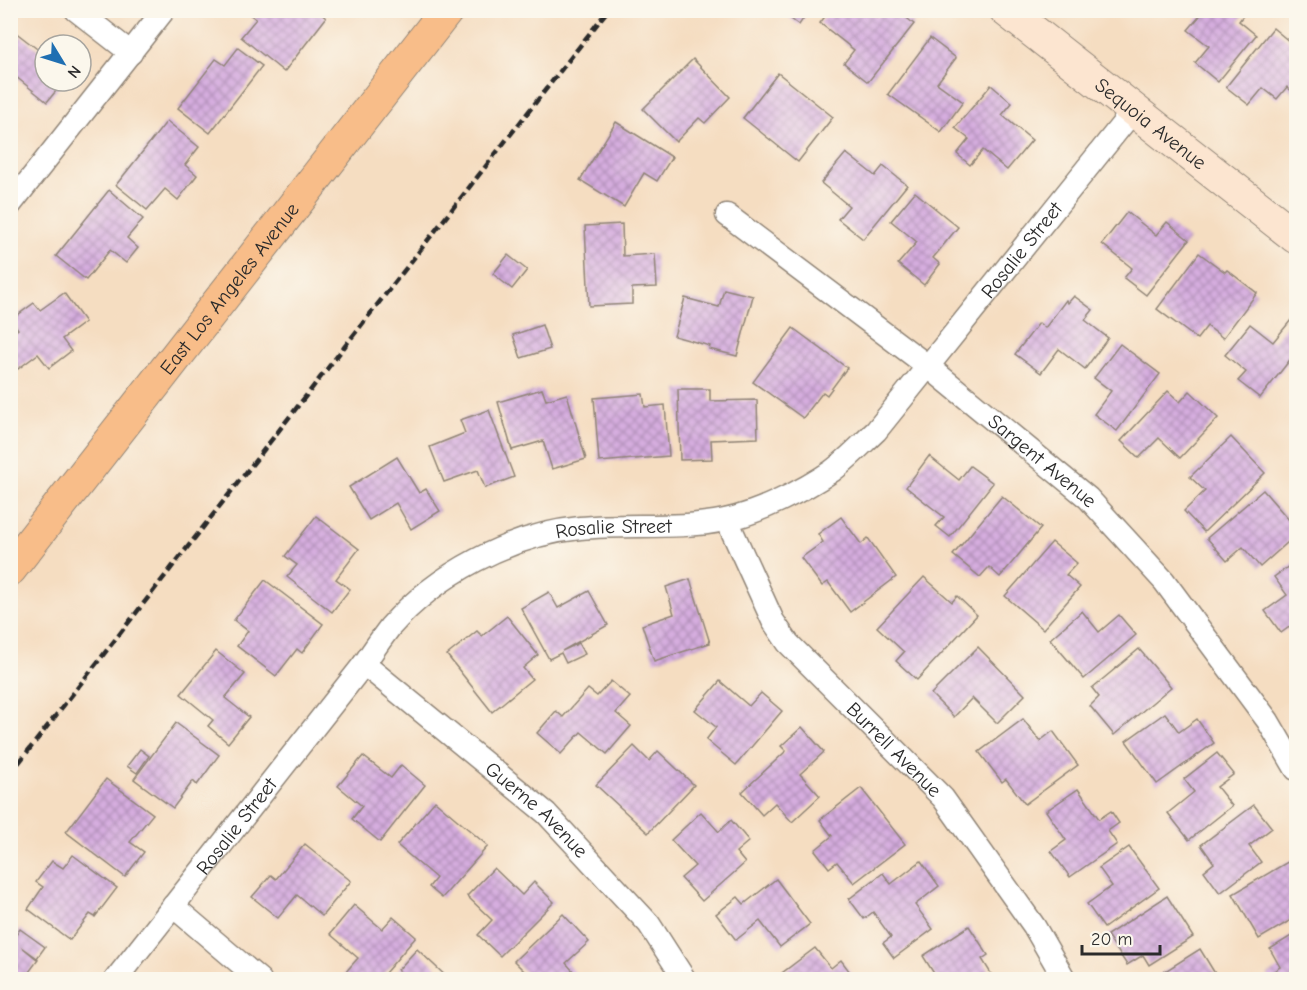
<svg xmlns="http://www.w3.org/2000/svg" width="1307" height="990" viewBox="0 0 1307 990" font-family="'Comic Neue',sans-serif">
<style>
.building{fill:url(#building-cross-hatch)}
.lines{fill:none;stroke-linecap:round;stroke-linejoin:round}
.minor-casing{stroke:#908476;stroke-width:25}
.secondary-casing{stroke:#908476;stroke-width:35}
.primary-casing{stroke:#908476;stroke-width:35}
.minor{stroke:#fff;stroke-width:22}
.secondary{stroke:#fce5d0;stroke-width:33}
.primary{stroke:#f8bd89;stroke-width:33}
.rail{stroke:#2b2b2b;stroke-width:4.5;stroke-dasharray:9 4.5;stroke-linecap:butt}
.labels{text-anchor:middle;stroke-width:5;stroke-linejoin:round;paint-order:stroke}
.street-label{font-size:20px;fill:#2b2b2b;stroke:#fbf7ec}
</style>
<defs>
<pattern id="building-cross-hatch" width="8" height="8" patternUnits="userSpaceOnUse" patternTransform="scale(1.5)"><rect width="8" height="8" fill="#d6addf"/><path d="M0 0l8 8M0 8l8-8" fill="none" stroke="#ae8db5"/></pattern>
</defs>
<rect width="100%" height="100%" fill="#fbf7ec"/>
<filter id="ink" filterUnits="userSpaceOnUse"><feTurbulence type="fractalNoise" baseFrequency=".0167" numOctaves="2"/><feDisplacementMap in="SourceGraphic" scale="12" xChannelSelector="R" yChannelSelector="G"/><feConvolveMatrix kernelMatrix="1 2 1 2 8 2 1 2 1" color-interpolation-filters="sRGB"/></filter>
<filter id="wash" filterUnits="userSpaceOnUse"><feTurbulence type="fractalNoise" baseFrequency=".008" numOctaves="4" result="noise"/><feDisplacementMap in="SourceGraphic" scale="24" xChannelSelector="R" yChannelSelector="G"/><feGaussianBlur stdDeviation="1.35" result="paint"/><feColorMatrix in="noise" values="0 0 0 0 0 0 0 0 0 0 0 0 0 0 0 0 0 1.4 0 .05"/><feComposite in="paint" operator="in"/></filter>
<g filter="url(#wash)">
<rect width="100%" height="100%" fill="#f5ddc1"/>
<g id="blocks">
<!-- building -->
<g class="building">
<path d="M251,10H317L326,18L284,72L241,37L256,19L249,14Z"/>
<path d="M779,10H809L799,25Z"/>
<path d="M830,10H869L877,17L883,10H897L914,24L868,82L844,63L854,50L820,23Z"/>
<path d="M1205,10H1247L1239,21L1256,35L1218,82L1195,63L1209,46L1188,30Z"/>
<path d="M10,28L45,55V81H64L47,102L10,72Z"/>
<path d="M1273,28L1296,47V95L1287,87L1277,99L1263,88L1249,105L1226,87Z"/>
<path d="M930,38L956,58L937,83L963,102L941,132L888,94Z"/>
<path d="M238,48L262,66L210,133L178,108L216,59L225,65Z"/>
<path d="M693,59L730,97L705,123L699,118L676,142L643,109Z"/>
<path d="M778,73L833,117L798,162L743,118Z"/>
<path d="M991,85L1012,103L1002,115L1032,140L1007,170L983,150L970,165L957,154L969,139L955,128Z"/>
<path d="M167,121L199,147L185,165L197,175L178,200L165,189L147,210L116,185Z"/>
<path d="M616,122L672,157L657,181L644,173L624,207L580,180Z"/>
<path d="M846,153L875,176L883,166L907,185L863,239L838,219L849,206L821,183Z"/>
<path d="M109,190L143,219L127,238L138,248L126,263L110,250L86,280L56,256Z"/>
<path d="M915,192L958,227L933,258L940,264L924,285L898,264L917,242L891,221Z"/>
<path d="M1127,212L1156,235L1167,222L1189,240L1146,295L1124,278L1132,268L1102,244Z"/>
<path d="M622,224L623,256L655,254L657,287L632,288V304L589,306L585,226Z"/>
<path d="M1199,253L1225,272L1227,270L1257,293L1223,338L1207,326L1197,339L1157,309Z"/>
<path d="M508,255L527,270L512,289L493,274Z"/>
<path d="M724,289L753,296L737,356L709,349L710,346L674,336L685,298L719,307Z"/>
<path d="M64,293L85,322L62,339L71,351L49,368L38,354L18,369L10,359V335L18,329L11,320L34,303L40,310Z"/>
<path d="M1074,296L1093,310L1085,320L1108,338L1085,369L1059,349L1041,373L1015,354L1039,323L1045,328L1066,300L1068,303Z"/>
<path d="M1291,320L1296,324V359L1293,356L1260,398L1238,381L1246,372L1225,355L1250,324L1273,342Z"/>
<path d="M542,325L550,349L521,358L513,335Z"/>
<path d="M793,328L847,368L827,395L823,392L803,418L753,382Z"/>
<path d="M1120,344L1160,374L1117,431L1094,414L1111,391L1094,378Z"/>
<path d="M542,389L546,400L567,394L586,459L552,469L543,441L512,450L498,402Z"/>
<path d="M678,389H710V401L757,400L758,438L711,440L712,459L680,460Z"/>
<path d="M1168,391L1180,402L1190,391L1218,418L1180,458L1159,438L1139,458L1121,441Z"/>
<path d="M643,394L645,407L665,405L669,456L599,462L594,398Z"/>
<path d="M489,410L514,477L485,488L478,470L444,482L430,447L465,433L460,420Z"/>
<path d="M1231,437L1265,473L1204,532L1184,511L1205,491L1190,477Z"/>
<path d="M929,456L959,480L970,466L993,483L950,537L936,526L944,517L906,487Z"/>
<path d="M397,457L419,493L426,489L440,511L411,529L396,503L369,520L349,487Z"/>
<path d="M1263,490L1296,528V535L1260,567L1243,547L1227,561L1207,538Z"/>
<path d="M1002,496L1041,528L1000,577L989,567L980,577L953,555Z"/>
<path d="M316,516L359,549L336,579L350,589L332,612L287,577L297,565L285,556Z"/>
<path d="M841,517L861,544L868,538L896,577L850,612L828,582L822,586L801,558L823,542L818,534Z"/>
<path d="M1052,542L1077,563L1066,575L1080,587L1043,629L1005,596Z"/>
<path d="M1296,561V622L1281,633L1265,611L1287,595L1274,577Z"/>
<path d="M924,577L952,602L957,596L977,615L917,680L896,661L904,652L877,627Z"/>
<path d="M690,579L710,643L654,661L642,625L674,614L666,587Z"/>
<path d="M265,580L323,624L302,653L297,649L276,676L237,646L248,631L234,620Z"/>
<path d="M589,591L608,625L562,651L579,643L585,654L566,663L561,653L549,659L521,608L549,592L558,608Z"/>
<path d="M1082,611L1099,632L1119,615L1136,635L1084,679L1050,639Z"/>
<path d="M507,616L538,655L523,668L532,679L492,712L447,655L477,631L482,636Z"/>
<path d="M978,647L1025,695L997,723L972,698L954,717L931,694Z"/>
<path d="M1139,649L1171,687L1114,735L1090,706L1099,697L1092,688Z"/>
<path d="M216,651L245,674L225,698L249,717L228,743L208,726L213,720L181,694Z"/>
<path d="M611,681L630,697L616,713L631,726L607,754L581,732L561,754L537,733L556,711L563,717L588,689L597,696Z"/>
<path d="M720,681L749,706L761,693L782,711L736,765L706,740L716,727L695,710Z"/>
<path d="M1165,713L1179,732L1197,719L1214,743L1157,784L1126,741Z"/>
<path d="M1023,719L1040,741L1053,731L1078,765L1025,804L1006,779L1002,782L979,752Z"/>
<path d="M176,723L219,755L197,785L193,781L173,808L134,779Z"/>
<path d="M802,727L824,752L800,774L820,796L792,822L775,803L762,815L742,792L786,751L781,746Z"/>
<path d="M634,746L649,761L658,751L694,785L648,833L596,785Z"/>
<path d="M140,749L149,756L137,773L127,766Z"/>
<path d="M1217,753L1234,774L1217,787L1232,806L1189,840L1168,813L1194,792L1184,779Z"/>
<path d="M363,756L391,778L401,765L425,785L380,842L352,819L362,806L338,786Z"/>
<path d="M106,779L153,814L130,842L144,852L125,877L66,832Z"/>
<path d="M861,788L905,844L854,883L837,862L829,868L815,850L832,836L820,820Z"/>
<path d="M1078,789L1099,819L1111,811L1119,823L1108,831L1117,844L1070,877L1051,851L1066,840L1046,811Z"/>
<path d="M435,801L488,846L442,898L429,887L436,878L397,845Z"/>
<path d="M1254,805L1272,828L1249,846L1261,862L1220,893L1204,871L1214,863L1201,845Z"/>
<path d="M701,812L719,832L731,820L749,841L736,852L745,863L702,901L681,878L695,866L671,840Z"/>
<path d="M305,844L351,881L322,916L297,895L278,918L252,897L271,875L276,879Z"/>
<path d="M1129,847L1159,888L1104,928L1087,904L1112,886L1099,868Z"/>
<path d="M73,855L117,888L95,917L90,914L70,940L28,909L43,887L36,882L52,861L63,868Z"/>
<path d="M1291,860L1296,870V917L1259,939L1233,894Z"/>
<path d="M921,861L939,886L915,905L933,929L894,958L883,943L891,937L873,912L864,919L849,899L883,873L891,884Z"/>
<path d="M494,868L522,895L534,882L554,902L500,956L478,935L492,920L467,896Z"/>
<path d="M776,879L810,924L780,947L760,921L736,940L716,914L738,897L744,904Z"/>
<path d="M1167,896L1193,937L1149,965L1143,955L1127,965L1107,935Z"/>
<path d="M354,905L382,929L393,917L416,937L379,980H350L344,974L358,958L330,934Z"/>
<path d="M563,914L589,942L566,963L581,980H527L530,977L514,961Z"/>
<path d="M969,926L988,955L982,959L995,980H938L923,956Z"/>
<path d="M20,929L45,947L37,958L22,947L38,960L23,980H10V940L12,941Z"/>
<path d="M1296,933V980H1270L1268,975L1280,967L1270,949Z"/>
<path d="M815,948L831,968L841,960L856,980H787L782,973Z"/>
<path d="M417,949L450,980H405L406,978L398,970Z"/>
<path d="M1200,949L1219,980H1151Z"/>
</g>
</g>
</g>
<g filter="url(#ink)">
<use href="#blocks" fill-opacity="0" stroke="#908476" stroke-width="1.5"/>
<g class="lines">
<!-- minor casing -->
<g class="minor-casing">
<g id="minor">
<path d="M76,10L131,53"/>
<path d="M10,205L164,10"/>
<path id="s1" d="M727,215L929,367L1088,498L1164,581L1268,721L1296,769"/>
<path id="s2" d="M727,520L773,621L788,643L943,798L1034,926L1065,980"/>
<path id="s3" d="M364,664L546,813L649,924L685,980"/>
<path d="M173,906L260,980"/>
<path id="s4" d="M115,980L364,664C372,652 381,639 390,627C437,574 509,535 580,528C629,523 677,530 725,520C759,513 804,490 832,471C848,459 862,444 876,431L1133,111"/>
</g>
</g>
<!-- secondary casing -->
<g class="secondary-casing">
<g id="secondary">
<path id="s5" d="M1006,10L1296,237"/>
</g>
</g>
<!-- primary casing -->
<g class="primary-casing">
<g id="primary">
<path id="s6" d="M10,569L447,10"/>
</g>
</g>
<!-- minor -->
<use href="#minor" class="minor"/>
<!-- secondary -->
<use href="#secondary" class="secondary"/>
<!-- primary -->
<use href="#primary" class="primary"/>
<!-- rail -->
<path class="rail" d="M10,774L608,10"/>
</g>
</g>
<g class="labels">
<!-- street labels -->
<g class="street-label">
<text dy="7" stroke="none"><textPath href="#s5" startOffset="184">Sequoia Avenue</textPath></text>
<text dy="7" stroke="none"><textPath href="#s4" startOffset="1222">Rosalie Street</textPath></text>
<text dy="7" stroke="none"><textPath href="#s6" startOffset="356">East Los Angeles Avenue</textPath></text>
<text dy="7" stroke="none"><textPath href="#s1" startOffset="400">Sargent Avenue</textPath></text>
<text dy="7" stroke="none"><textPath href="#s4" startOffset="700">Rosalie Street</textPath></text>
<text dy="7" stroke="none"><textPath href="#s2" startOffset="288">Burrell Avenue</textPath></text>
<text dy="7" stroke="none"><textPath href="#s3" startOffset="226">Guerne Avenue</textPath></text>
<text dy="7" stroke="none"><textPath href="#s4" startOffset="196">Rosalie Street</textPath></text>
</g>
</g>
<!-- margin -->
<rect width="1307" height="990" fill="none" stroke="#fbf7ec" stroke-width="36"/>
<!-- north arrow -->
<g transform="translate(63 63) rotate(128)"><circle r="28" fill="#fbf7ec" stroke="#a8a59f" stroke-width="1.5"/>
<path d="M0-4.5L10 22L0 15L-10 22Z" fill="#1f6fb2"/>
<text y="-9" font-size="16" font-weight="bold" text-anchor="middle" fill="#2b2b2b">N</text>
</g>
<!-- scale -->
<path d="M1082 945v9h78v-9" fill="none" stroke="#2b2b2b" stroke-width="3"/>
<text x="1091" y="945" font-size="18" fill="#2b2b2b" stroke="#fbf7ec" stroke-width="4.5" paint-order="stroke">20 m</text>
</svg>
